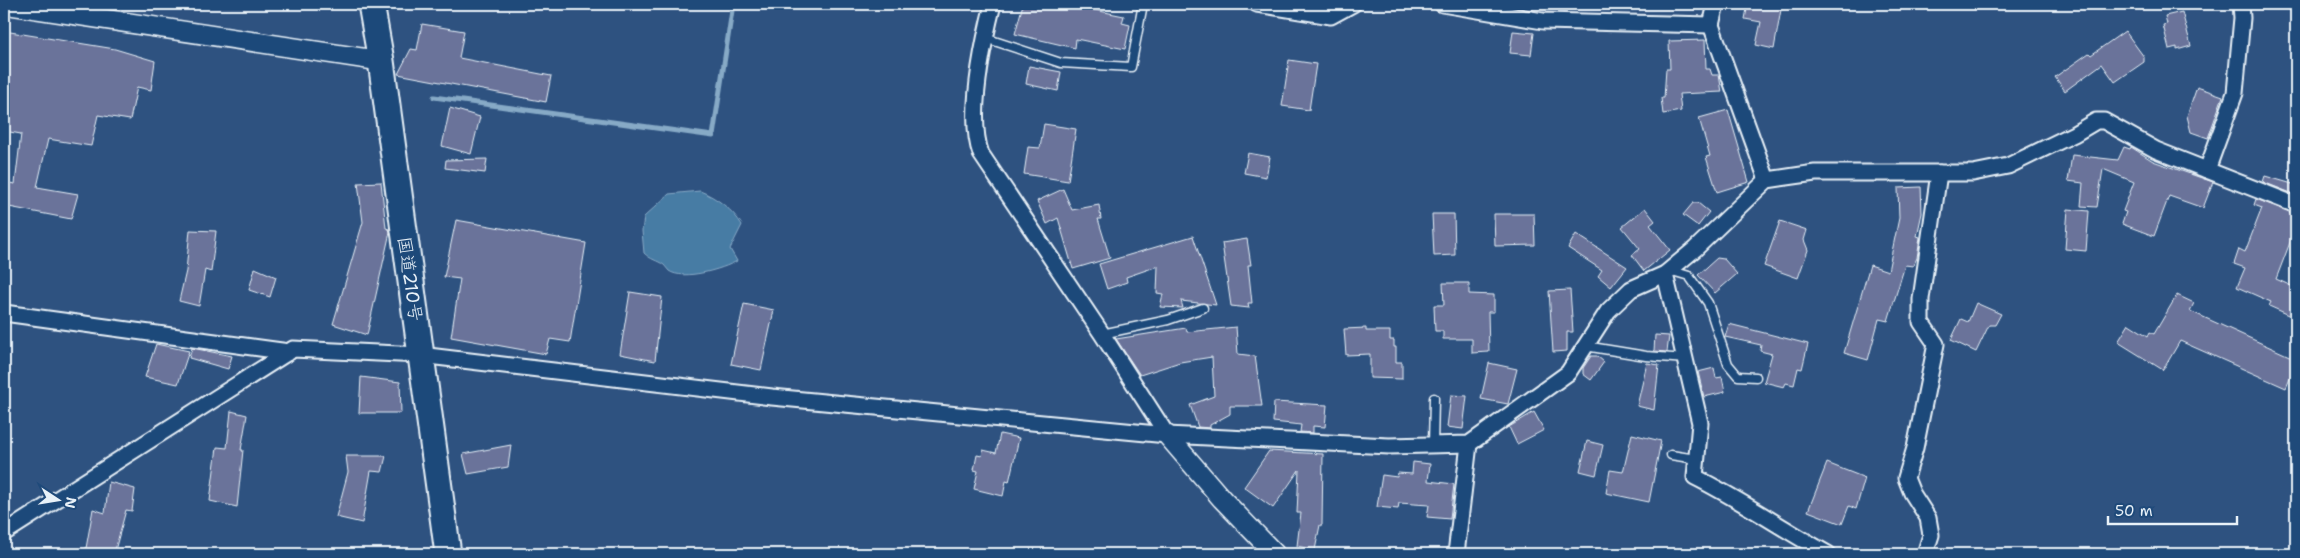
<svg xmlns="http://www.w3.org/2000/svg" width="2300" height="558" viewBox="0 0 2300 558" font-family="'Shantell Sans','Klee One',sans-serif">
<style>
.water{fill:#477ba4;stroke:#87aac6}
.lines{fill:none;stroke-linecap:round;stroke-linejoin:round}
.stream{stroke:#87aac6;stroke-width:5}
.building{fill:#6a739a;stroke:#e8f1f8}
.service-casing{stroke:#e8f1f8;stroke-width:11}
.minor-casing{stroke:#e8f1f8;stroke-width:19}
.tertiary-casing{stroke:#e8f1f8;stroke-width:22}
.trunk-casing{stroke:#e8f1f8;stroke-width:29}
.service{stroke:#1f4a7a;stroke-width:8}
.minor{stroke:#1f4a7a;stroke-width:15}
.tertiary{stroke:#1f4a7a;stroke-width:19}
.trunk{stroke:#1f4a7a;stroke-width:25}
.labels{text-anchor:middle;stroke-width:4;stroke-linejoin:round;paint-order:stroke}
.street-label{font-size:18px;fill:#e8f1f8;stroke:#1f4a7a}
</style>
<rect width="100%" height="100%" fill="#2e5280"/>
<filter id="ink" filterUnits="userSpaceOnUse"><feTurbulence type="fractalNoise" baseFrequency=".02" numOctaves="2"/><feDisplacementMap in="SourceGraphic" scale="10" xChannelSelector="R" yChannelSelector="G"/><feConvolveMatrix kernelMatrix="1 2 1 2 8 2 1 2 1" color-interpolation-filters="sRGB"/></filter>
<g filter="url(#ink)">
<!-- water -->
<path class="water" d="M700,191C716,197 733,210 742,225L730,249L737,261C723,269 683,281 669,271C667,269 666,267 664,265C657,260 651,260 644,253L642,231L644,217L669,194Z"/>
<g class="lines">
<!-- stream -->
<path class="stream" d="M434,97L713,136L733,4"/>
</g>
<!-- building -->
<g class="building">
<path d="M1023,4H1091L1090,9L1124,16L1122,23L1130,25L1125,49L1076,39L1075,48L1015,34Z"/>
<path d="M1748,4H1782L1774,49L1756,45L1761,22L1745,19Z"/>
<path d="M2182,12L2191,46L2177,50V47L2169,49L2163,25L2167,24L2165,16Z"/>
<path d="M422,24L464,31L459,58L551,76L546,102L398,74L411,49L417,50Z"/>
<path d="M4,31L115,49L155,61L151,90L137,87L130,120L98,115L91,146L48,139L37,187L78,194L71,219L4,206V182L15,184L21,134L4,131Z"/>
<path d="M1513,31L1534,33L1531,55L1510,53Z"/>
<path d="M2125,31L2144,57V62L2115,82L2102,64L2065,91L2055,77L2089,53L2091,55Z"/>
<path d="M1705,40L1706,69H1710L1712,75H1719L1722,92L1679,94L1681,111L1663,114L1661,98H1664L1666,69H1670L1669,41Z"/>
<path d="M1289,60L1316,64L1309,110L1282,106Z"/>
<path d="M1029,66L1061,72L1058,91L1026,84Z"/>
<path d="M2197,87L2223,96L2208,138L2191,132L2187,116Z"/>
<path d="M450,108L480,117L471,154L442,146Z"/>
<path d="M1728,110L1749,182L1717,192L1706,157L1710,156L1699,118Z"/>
<path d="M1044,124L1076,129L1068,181L1024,174L1028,147L1040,148Z"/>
<path d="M2124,147L2130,149L2131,147L2153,161L2213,182L2203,208L2169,196L2154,236L2122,224L2126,212L2123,211L2134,182L2103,169L2097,207L2081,206L2083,183L2068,181L2072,155L2118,160Z"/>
<path d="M1248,153L1270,157L1266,177L1244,173Z"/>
<path d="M487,159L485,173L445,168L446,160Z"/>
<path d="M2265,176L2296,185V195L2263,182Z"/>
<path d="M381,182L386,228L389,229L390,232L367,335L333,324L363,222L358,183Z"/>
<path d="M1921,187L1922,213L1917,236L1920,237L1917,258L1913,266L1905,265L1888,321L1879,319L1868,360L1844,353L1870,265L1888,271L1899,218L1898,188Z"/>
<path d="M1063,189L1072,210L1099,205L1101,219H1098L1110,258L1073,269L1058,218L1047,224L1037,201Z"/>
<path d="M2256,199L2296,214V227L2276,279L2296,288V318L2269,306L2271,302L2237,287L2245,268L2234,264L2239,249L2245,252L2262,208L2254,205Z"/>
<path d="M1693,203H1698L1709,212L1698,226L1683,215Z"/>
<path d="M1645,208L1655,221L1650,225L1670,250L1644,271L1632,255L1640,249L1622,227Z"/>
<path d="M2068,209L2089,211L2086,251L2065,249Z"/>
<path d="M1432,214H1454L1455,255L1434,256Z"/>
<path d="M1494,214H1534L1535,245L1495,246Z"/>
<path d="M456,220L586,243L570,342L550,339L546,354L451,337L460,279L444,277Z"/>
<path d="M1780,221L1807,230L1804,240L1808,250L1798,278L1764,266Z"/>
<path d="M190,230L216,231L211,272L205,270L199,306L179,301L186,271Z"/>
<path d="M1576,234L1627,267L1611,287L1598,276L1602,270L1568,248Z"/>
<path d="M1193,236L1216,305L1181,301L1183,308L1160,307L1163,294L1157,293L1158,266L1126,277L1127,282L1107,289L1099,264Z"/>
<path d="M1247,239L1251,265H1248L1252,303H1248L1249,308L1231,306L1222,243Z"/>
<path d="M1717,258L1724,259L1737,274L1715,293L1698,275Z"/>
<path d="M255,268L276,277L270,297L249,290Z"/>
<path d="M1443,283H1469V294L1494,295V312H1488L1489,352L1472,353V339H1443V331H1435L1434,305H1444Z"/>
<path d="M1570,290L1573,332H1567V351L1553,352L1549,291Z"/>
<path d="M630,292L662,297L655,361L620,354Z"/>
<path d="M2177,295L2194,303L2190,311L2296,359V365L2286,388L2180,341L2163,370L2118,342L2129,324L2148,336L2150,332L2154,334Z"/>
<path d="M1976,303L2001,314L1995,325H1989L1976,352L1951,340L1961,319L1968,322Z"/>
<path d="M744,304L774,310L761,370L731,364Z"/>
<path d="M1729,324L1808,344L1802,369L1798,368L1794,385L1786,383L1784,387L1764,382L1772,354L1760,351L1761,345L1725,337Z"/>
<path d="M1236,327L1238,354L1255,356L1262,406H1230V414L1210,425V428L1198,427L1190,405L1214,396L1212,357L1180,362L1140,375L1116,339L1186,328L1187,332Z"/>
<path d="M1366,328V331H1390V340H1394V347H1396V362H1402V379L1370,378V354L1346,355L1344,329Z"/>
<path d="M1655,335L1669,336L1667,352L1654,351Z"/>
<path d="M156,344L189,351L178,384L145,377Z"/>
<path d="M192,348L232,356L228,369L189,358Z"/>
<path d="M1591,356H1597L1604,362L1591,380L1583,374V368Z"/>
<path d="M1489,363L1517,369L1508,404L1481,399Z"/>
<path d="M1647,363L1659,365L1654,410L1637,406Z"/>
<path d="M1714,368L1716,378L1722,377L1725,392L1704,397L1698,372Z"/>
<path d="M361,377L400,382L401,413H359Z"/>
<path d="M1451,395L1467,396L1463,429L1447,427Z"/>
<path d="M1274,402L1327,405L1325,427L1313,426V433L1300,432L1301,425L1273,422Z"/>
<path d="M231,411L247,415L241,450H243L237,507L210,501L217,447L227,448Z"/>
<path d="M1534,412L1544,430L1517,444L1509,427Z"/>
<path d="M1000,434L1019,438L1009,482L1006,481L1003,496L974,489L978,471L974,470L977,455L982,456L983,450L996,453Z"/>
<path d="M1632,434L1661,441L1649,502L1606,493L1610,470L1623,472Z"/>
<path d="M1587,441L1603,445L1596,475L1580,471Z"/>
<path d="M511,445L508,467L468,474L463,454Z"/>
<path d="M1269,451L1323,454L1322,525H1320L1315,550L1297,546L1301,513H1297L1299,470L1273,508L1244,487Z"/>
<path d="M346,456H386L382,472L371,471L362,523L336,517L348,472Z"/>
<path d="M1413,462L1430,464L1428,481L1454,484L1450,519L1427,517L1429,505L1399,503L1398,509L1377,507L1382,475L1397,477L1398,473L1412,474Z"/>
<path d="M1827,463L1865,478L1856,509L1849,506L1842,524L1808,511Z"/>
<path d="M109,482L135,489L132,511L126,510L114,554H85L93,509L105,513Z"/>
</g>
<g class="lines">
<!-- service casing -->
<g class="service-casing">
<g id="service">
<path d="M985,38L1061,63L1131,67L1143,4"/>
<path d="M1669,270L1689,276L1708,303L1728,364L1738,376L1756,377"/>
<path d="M1102,334L1168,320L1203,308"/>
<path d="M1585,346L1646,356L1686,359"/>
<path d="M1433,446L1434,398"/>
<path d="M1671,455L1696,459"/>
</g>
</g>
<!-- minor casing -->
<g class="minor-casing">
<g id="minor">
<path d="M993,4C983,44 967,116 981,154L1102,334L1167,435"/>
<path d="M1257,4L1331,16L1353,4"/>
<path d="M1442,4L1543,21L1711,25"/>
<path d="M1716,4L1711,25L1767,180"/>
<path d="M2207,170L2235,93L2242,18L2241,4"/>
<path d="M1665,274L1700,423L1695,477C1741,500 1783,529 1828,554"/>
<path d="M4,313L289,352"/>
<path d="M4,533L293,349L420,355L772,397L1167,435L1389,446L1469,444L1568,373L1608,311L1631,289L1665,274L1695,249L1767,180L1815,173H1973L2008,166L2074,134L2096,121H2104L2156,150L2296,205"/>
<path d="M1456,554L1469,444"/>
<path d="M1925,554L1931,535L1928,518L1912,493L1906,478L1915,448L1936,344L1921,322V299L1939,173"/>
</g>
</g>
<!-- tertiary casing -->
<g class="tertiary-casing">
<g id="tertiary">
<path d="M4,4L381,61"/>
<path d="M1167,435L1222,499L1275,554"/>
</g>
</g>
<!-- trunk casing -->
<g class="trunk-casing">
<path id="trunk" d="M371,4L381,61L448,554"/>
</g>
<!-- service -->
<use href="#service" class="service"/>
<!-- minor -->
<use href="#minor" class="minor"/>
<!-- tertiary -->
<use href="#tertiary" class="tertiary"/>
<!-- trunk -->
<use href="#trunk" class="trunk"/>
</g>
</g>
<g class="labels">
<!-- street labels -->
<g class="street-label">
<text transform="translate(410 279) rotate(82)" y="6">国道210号</text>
</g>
</g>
<!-- margin -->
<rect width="2300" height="558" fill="none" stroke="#1f4a7a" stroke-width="20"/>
<rect x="10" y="10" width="2280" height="538" fill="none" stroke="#e8f1f8" stroke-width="2" filter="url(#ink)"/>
<!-- north arrow -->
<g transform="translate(58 500) rotate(102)" stroke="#1f4a7a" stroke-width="4" paint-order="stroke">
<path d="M0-4L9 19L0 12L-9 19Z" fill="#e8f1f8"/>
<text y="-8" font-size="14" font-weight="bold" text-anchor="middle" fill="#e8f1f8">N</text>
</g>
<!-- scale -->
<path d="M2108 516v8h129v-8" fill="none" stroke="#e8f1f8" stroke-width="2.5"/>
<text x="2115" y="516" font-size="15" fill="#e8f1f8" stroke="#1f4a7a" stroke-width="4" paint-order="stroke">50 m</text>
</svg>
